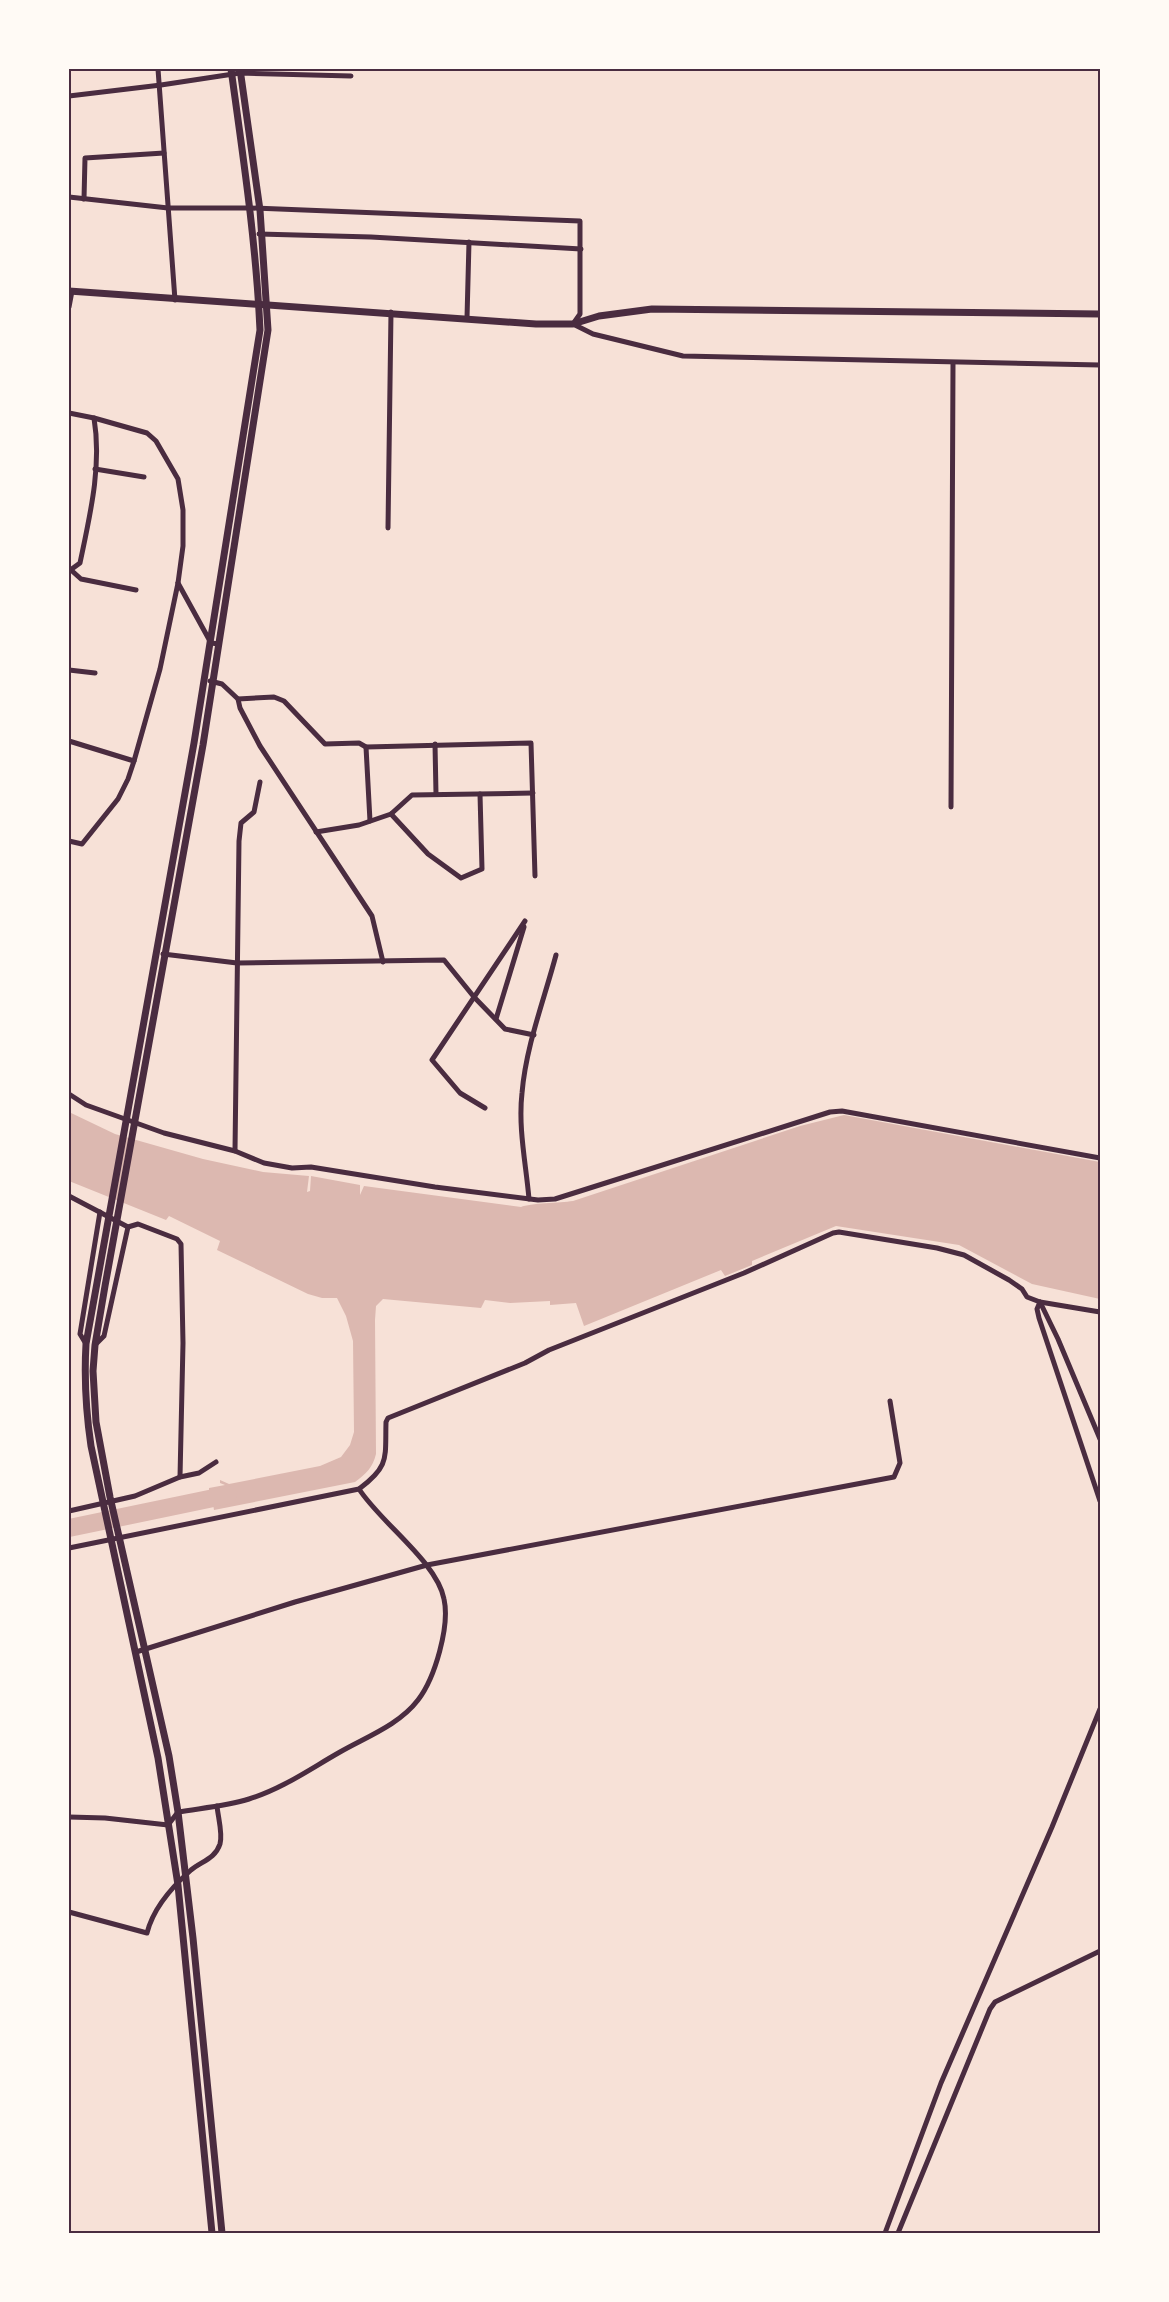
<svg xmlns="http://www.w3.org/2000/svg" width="1169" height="2302" viewBox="0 0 1169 2302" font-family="Raleway,sans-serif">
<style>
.water{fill:#dcb8b0}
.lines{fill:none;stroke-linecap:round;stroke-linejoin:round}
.river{stroke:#dcb8b0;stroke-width:18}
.minor{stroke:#4a2c40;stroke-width:5}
.tertiary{stroke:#4a2c40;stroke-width:7}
.neatline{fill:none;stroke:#4a2c40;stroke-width:2}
</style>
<rect width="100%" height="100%" fill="#f7e1d7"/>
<!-- water -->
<path class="water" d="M69,1112L115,1134L203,1159L263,1172L309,1176L307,1192L310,1191L311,1176L360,1185V1195L364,1186L521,1207C530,1203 560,1203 573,1201L800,1126L844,1115L1100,1162V1299L1032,1284L959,1245L836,1226L752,1261V1265L725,1276L721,1270L584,1326L576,1303L550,1305V1301L510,1303L485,1300L481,1308L383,1299L376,1306L375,1320L376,1454C373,1467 366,1474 355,1482L214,1510L213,1504H207L205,1493L209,1492V1488L225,1485L220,1483V1480L229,1484L320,1466L341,1457L350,1445L354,1432L353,1341L346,1316L337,1298H322L308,1294L217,1250L220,1241L169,1216L166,1220L69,1181Z"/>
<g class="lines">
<!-- river -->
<path class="river" d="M69,1528L228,1495"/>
<!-- minor -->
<g class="minor">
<path d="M158,69L175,300"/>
<path d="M69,96L161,85L240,73L351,76"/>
<path d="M69,197L168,208H251L580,221V314L573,324L593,334L683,356L1100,365"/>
<path d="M84,199L85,158L164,153"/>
<path d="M259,234L371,237L581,249"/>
<path d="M69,307L72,291"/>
<path d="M467,318L469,242"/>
<path d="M69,413L94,418L147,433L156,441L178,479L183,510V546L178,583L160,669L134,761L128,779L118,799L82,844L69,841"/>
<path d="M95,469L144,477"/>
<path d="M388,528L391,312"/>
<path d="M71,570L81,579L136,590"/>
<path d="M69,571L80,563C90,515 102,466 94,418"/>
<path d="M178,583L211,643L219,644"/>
<path d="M69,670L95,673"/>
<path d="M210,681L222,684L238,699L240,708L260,746L372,916L383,962"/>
<path d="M238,699L274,697L284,701L325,744L359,743L366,747L531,743L535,876"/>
<path d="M69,741L134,761"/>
<path d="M435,744L436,794"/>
<path d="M366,747L370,821"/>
<path d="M951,807L953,363"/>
<path d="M391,814L428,854L461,878L482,869L480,794"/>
<path d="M316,832L359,825L391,814L412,795L533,793"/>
<path d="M163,954L237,963L444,960L474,997L505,1029L534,1035"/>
<path d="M496,1019L524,927"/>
<path d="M69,1094L86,1105L164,1133L235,1151L264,1163L292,1168L311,1167L435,1187L538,1200L555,1199L830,1112L842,1111L1100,1158"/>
<path d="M485,1108L460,1093L432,1060L525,921"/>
<path d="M235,1151L239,841L241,823L254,812L260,782"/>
<path d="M69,1196L128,1227L138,1224L177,1239L181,1244L183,1343L180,1477"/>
<path d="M529,1199C526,1164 518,1128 522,1093C526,1046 544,1000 556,955"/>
<path d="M1040,1302L1037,1309L1039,1318L1100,1501"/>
<path d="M1040,1302L1058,1339L1100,1439"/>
<path d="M86,1344L80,1334L100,1212"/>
<path d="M95,1345L104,1336L128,1227"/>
<path d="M69,1511L135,1496L180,1477L199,1473L216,1462"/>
<path d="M69,1548L359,1489C390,1466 385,1458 386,1422L388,1418L525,1363L549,1350L744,1273L833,1233L839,1232L937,1248L964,1255L1009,1280L1022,1289L1027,1297L1040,1302L1100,1312"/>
<path d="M136,1652L295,1602L427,1565L894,1477L900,1463L890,1401"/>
<path d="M69,1817L105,1818L168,1825L178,1812C202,1808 227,1806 249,1799C282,1789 310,1769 340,1752C366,1737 399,1725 418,1700C435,1678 450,1626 444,1599C437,1562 381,1523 359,1489"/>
<path d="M69,1912L147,1933C153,1909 173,1886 191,1870C202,1861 215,1859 220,1844C223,1834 218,1817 217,1806"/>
<path d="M885,2233L941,2083L1052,1827L1100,1709"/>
<path d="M898,2233L990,2009L995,2002L1100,1951"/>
</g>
<!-- tertiary -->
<g class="tertiary">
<path d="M69,291L536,324H573L599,316L652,309L1100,314"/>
<path d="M212,2233L178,1885L158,1758L91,1446C86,1412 84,1379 86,1344L194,743L260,330C256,242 243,156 231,69"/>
<path d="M222,2233L193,1938L178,1812L169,1756L110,1497L96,1422L93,1371L95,1345L105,1286L203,745L268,330L260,210L240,69"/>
</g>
</g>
<!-- border -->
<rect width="1169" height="2302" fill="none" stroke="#fffaf5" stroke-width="140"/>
<rect x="70" y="70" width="1029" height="2162" class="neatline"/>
</svg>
